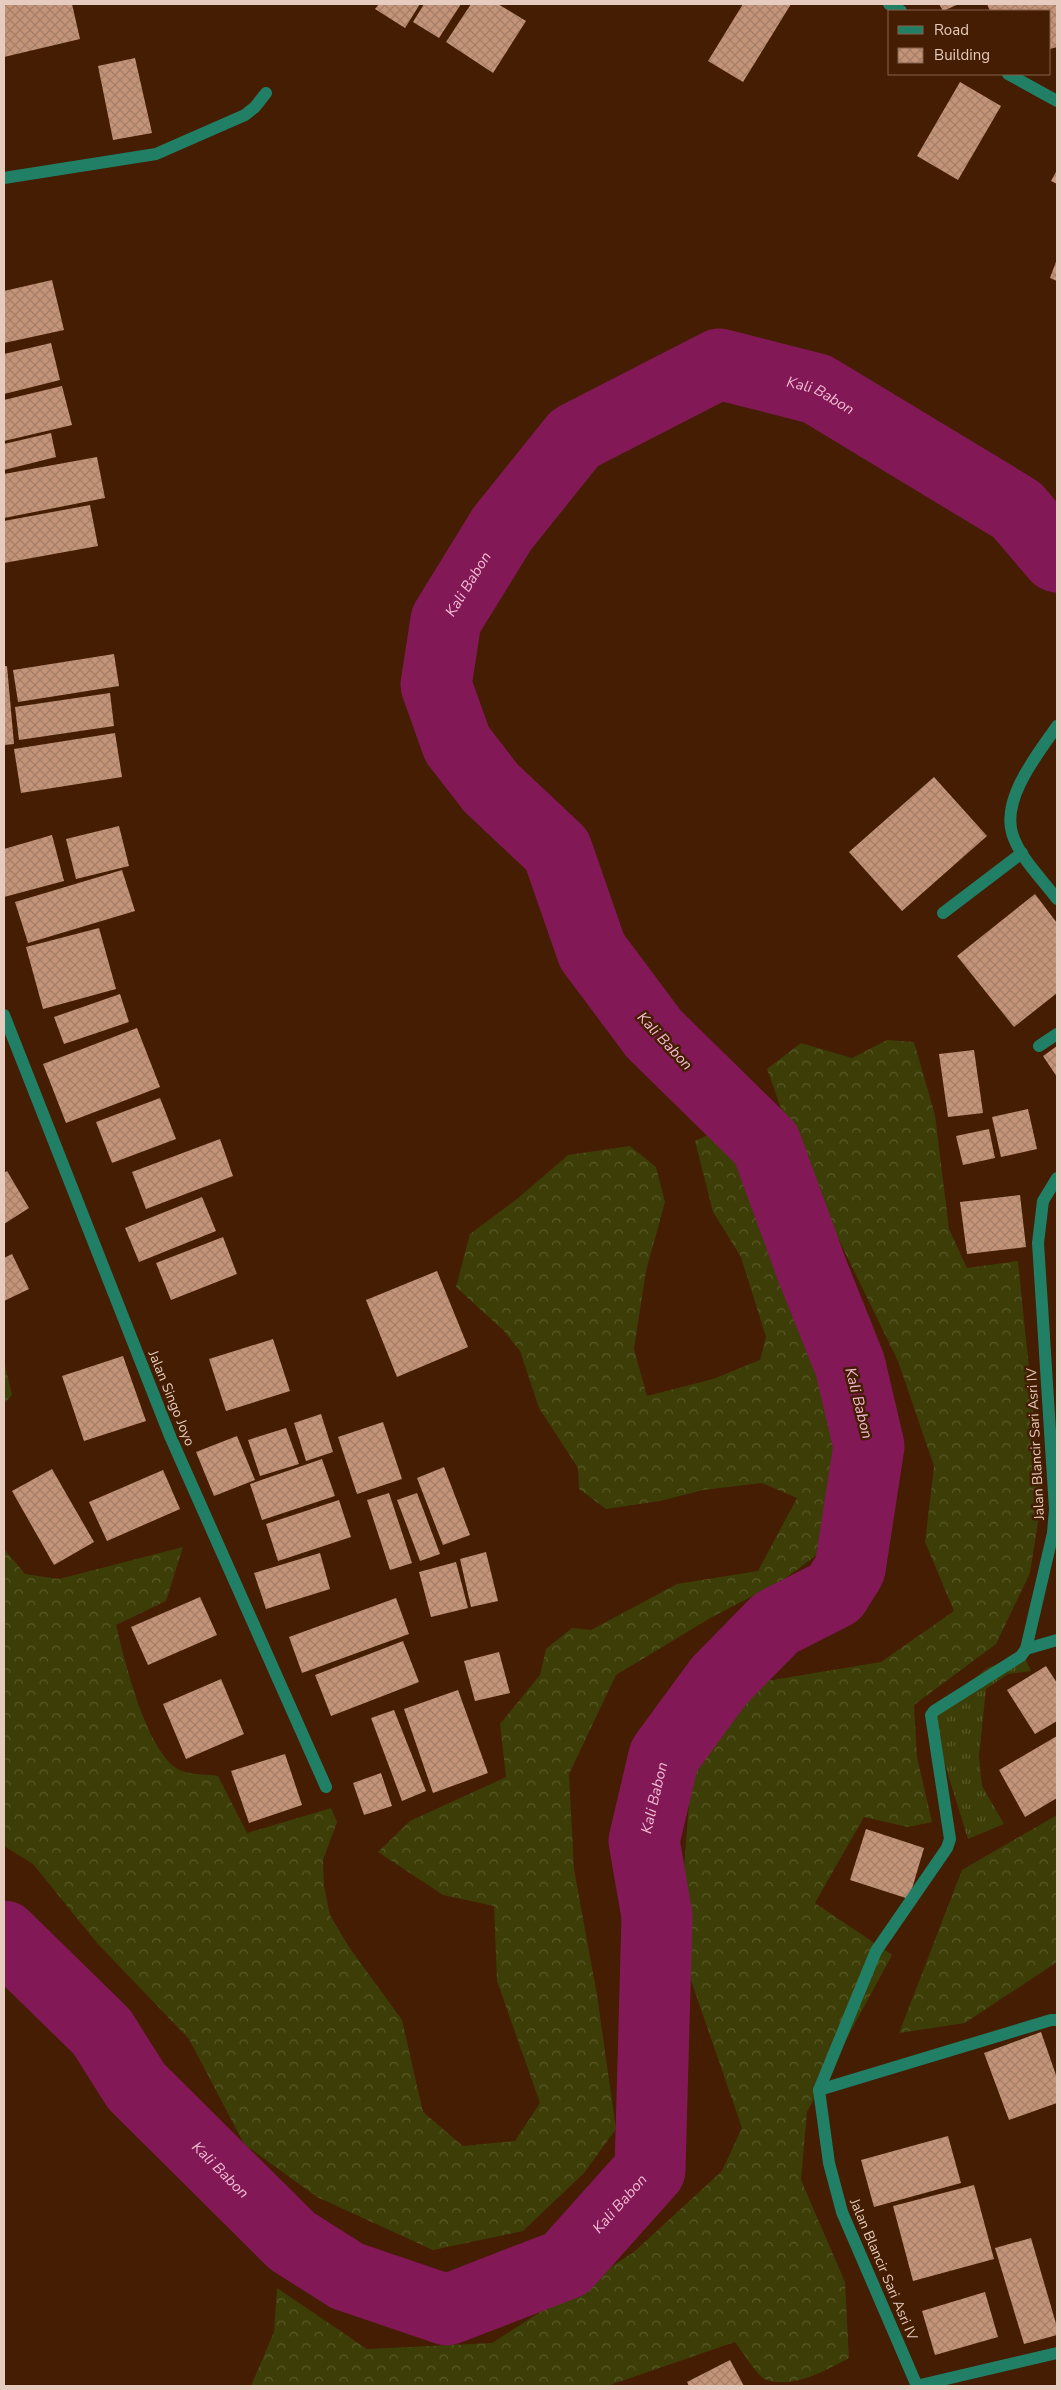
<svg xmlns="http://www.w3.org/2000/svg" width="1061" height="2390" viewBox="0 0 1061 2390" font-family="'Nunito Sans',sans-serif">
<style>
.grass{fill:url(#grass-tufts)}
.forest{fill:url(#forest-crowns)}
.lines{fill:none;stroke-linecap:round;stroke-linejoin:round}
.river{stroke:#821956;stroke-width:71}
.building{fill:url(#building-cross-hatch)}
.minor{stroke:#217f66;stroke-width:12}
.labels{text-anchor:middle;stroke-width:5;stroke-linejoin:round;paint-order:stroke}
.street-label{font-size:14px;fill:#e6ccbe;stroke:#441d02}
.water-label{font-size:15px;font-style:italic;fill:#f3bbd3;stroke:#441d02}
</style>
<defs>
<pattern id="grass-tufts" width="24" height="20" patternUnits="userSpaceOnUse" patternTransform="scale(1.25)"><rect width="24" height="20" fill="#3d3e07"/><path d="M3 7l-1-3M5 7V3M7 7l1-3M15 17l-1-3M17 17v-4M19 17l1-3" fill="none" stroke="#595929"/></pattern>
<pattern id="forest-crowns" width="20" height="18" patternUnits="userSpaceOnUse" patternTransform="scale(1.25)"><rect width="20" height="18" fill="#3d3e07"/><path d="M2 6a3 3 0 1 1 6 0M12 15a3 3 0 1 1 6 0" fill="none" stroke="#595929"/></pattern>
<pattern id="building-cross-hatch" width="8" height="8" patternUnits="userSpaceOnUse" patternTransform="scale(1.25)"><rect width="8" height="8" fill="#c49478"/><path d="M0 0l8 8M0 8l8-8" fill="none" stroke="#a47e68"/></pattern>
</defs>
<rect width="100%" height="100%" fill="#441d02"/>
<!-- grass -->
<path class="grass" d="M1024,1656L1031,1671L1008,1674L986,1689L979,1756L982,1786L1004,1824L968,1839L929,1713L989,1667Z"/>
<!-- forest -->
<g class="forest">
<path d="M887,1040L914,1042L935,1115L949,1229L967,1268L1018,1261L1042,1497L1030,1573L996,1644L914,1705L917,1757L932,1822L908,1827L864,1817L815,1903L892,1955L807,2112L801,2180L845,2282L849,2358C824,2371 792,2390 764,2379C753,2370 744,2353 735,2342L607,2386H251L274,2332L277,2288L367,2349L492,2343L634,2252L722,2171L742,2128L684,1960L682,1893L691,1778L749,1684L881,1662L954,1611L925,1542L934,1466L898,1361L798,1156L767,1069L801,1043L852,1058Z"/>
<path d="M726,1127L817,1374L846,1418L861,1473L833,1543L783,1580L712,1617L616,1675L569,1774L574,1869L597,1995L616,2129L584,2173L523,2231L433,2250L317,2197L244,2144L189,2039L97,1943L33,1864L4,1846V1549L25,1574L59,1579L183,1547L166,1601L116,1625C125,1662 145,1746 176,1768C186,1775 206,1774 218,1776L247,1833L331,1808L337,1822L323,1860L324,1886L330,1915L349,1947L402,2020L423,2112L463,2146L515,2141L540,2103L497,1981L494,1906L443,1895L378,1852L410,1821L506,1777L500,1724L540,1675L546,1649L572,1628L591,1630L677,1584L758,1571L797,1498L762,1483L703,1490L660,1501L606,1509L579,1489L578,1468L539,1408L520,1351L504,1331L456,1287L470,1234L517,1199L568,1155L630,1146L656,1167L665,1202L646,1271L634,1349L647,1396L713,1379L760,1360L766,1337L741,1257L713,1212L695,1141Z"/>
<path d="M5,1365L12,1395L4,1404V1366Z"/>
<path d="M1057,1815V1962L965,2023L899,2033L962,1870Z"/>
</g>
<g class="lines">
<!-- river -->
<path class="river" id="s1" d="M4,1936L102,2032L136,2086L292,2241L347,2276L447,2310L566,2264L650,2170L657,1916L644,1841L664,1756L719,1681L776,1623L835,1593L850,1569L869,1446L850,1365L812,1270L766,1144L654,1034L592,951L557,850L491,788L457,744L436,685L446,620L502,529L575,438L719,364L817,389L1017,510L1057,557"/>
</g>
<!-- building -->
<g class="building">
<path d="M4,4H72L80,39L4,57Z"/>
<path d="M379,4H420L405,28L375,9Z"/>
<path d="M424,4H461L439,38L413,22Z"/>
<path d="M471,4H498L526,21L493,73L446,42Z"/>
<path d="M743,4H791L743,82L708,61Z"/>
<path d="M939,4H959L943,11Z"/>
<path d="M987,4H1057V47L1050,49V11H990Z"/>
<path d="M135,58L152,133L113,140L98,66Z"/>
<path d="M960,82L1001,106L958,180L917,156Z"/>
<path d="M1057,170V184L1051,181Z"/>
<path d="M1057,259V281L1050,278Z"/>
<path d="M52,280L64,330L4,343V291Z"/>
<path d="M51,343L60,380L4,394V354Z"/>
<path d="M62,386L72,425L4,441V400Z"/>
<path d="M51,433L56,457L4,470V444Z"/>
<path d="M97,457L105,498L4,518V474Z"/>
<path d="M90,505L98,546L4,563V521Z"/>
<path d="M114,654L119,686L18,702L13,670Z"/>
<path d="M4,666H7L14,744L4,745Z"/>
<path d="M110,693L114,726L19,740L15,707Z"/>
<path d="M115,733L122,777L21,793L14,749Z"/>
<path d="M934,777L987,836L902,911L849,852Z"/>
<path d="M119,826L129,866L76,879L66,839Z"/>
<path d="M52,835L64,881L4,897V849Z"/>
<path d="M122,870L135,911L28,943L15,902Z"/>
<path d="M1035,894L1057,923V993L1014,1027L957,956Z"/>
<path d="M99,928L116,989L43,1009L26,947Z"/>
<path d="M120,994L129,1022L64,1044L54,1017Z"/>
<path d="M137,1028L160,1087L66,1123L43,1064Z"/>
<path d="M1057,1046V1077L1043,1056Z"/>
<path d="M974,1050L983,1113L948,1117L939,1054Z"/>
<path d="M160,1098L176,1139L112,1163L96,1122Z"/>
<path d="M1028,1109L1037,1149L1001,1157L992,1117Z"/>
<path d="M989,1129L995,1158L963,1165L956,1136Z"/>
<path d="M220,1139L233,1176L146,1209L132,1172Z"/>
<path d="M7,1171L29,1208L4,1224V1173Z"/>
<path d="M1020,1195L1026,1247L967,1254L960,1202Z"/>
<path d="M202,1197L216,1231L139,1262L125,1228Z"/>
<path d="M223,1237L237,1274L171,1300L156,1263Z"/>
<path d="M12,1254L29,1289L4,1301V1258Z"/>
<path d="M437,1271L468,1347L397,1377L366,1300Z"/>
<path d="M273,1339L290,1391L226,1411L209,1359Z"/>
<path d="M123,1356L146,1421L84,1441L62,1376Z"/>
<path d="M321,1414L333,1452L306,1461L294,1423Z"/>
<path d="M383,1422L402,1479L357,1494L338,1437Z"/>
<path d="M286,1428L299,1464L260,1476L248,1440Z"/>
<path d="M237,1436L255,1480L214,1496L196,1452Z"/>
<path d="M322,1459L335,1496L262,1520L250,1484Z"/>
<path d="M444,1467L470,1535L443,1545L417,1478Z"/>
<path d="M52,1469L94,1542L54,1565L12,1491Z"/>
<path d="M163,1470L180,1509L107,1541L89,1502Z"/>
<path d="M389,1493L412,1563L390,1570L367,1500Z"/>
<path d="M417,1493L440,1554L420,1561L397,1500Z"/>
<path d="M339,1500L351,1537L278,1561L266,1524Z"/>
<path d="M486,1552L498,1601L471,1607L460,1559Z"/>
<path d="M320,1553L330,1589L266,1609L254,1573Z"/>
<path d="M456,1562L468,1608L431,1617L419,1572Z"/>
<path d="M200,1597L217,1635L148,1665L131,1627Z"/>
<path d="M396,1598L409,1634L302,1673L289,1637Z"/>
<path d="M403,1641L419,1682L331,1716L315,1675Z"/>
<path d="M499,1652L510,1693L475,1701L464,1661Z"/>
<path d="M1046,1666L1057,1683V1721L1035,1734L1007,1690Z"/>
<path d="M221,1679L244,1734L186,1759L163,1704Z"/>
<path d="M458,1690L488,1773L433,1793L404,1709Z"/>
<path d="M394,1710L426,1791L402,1801L371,1718Z"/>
<path d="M1057,1736V1798L1025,1817L999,1770Z"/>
<path d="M285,1754L302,1805L249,1823L231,1771Z"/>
<path d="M381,1773L392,1806L364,1815L353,1783Z"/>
<path d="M866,1829L924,1848L909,1899L850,1880Z"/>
<path d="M1041,2032L1057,2078V2103L1009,2120L984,2053Z"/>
<path d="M948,2136L961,2183L874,2207L861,2160Z"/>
<path d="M974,2185L994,2259L913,2281L893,2206Z"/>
<path d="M1031,2238L1057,2327V2335L1024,2344L995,2248Z"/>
<path d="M985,2292L998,2337L935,2355L922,2311Z"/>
<path d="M730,2360L744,2386H689L687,2382Z"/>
</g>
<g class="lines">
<!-- minor -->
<g class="minor">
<path d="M889,4L901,11"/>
<path d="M1008,74L1057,101"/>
<path d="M4,178L156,154L245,115L255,107L266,93"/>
<path d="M1057,726C1038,754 1002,797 1012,833C1019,857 1042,879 1057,899"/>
<path d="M943,913L1022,853"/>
<path d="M4,1015L170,1436L326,1787"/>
<path d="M1039,1046L1057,1034"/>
<path d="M1026,1649L1057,1640"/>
<path d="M819,2090L1051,2020H1057"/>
<path d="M916,2386L1057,2353"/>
<path d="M917,2386L842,2212L829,2163L819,2090L876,1951L947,1848L950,1839L931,1715L934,1711L1021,1656L1026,1649L1053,1533L1055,1509L1038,1243L1043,1201L1057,1178"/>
</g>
</g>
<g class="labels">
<!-- street labels -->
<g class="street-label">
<text transform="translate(172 1398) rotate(68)" y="5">Jalan Singo Joyo</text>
<text transform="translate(1035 1444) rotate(-93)" y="5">Jalan Blancir Sari Asri IV</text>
<text transform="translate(884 2269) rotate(67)" y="5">Jalan Blancir Sari Asri IV</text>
</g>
<!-- water labels -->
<g class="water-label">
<text dy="5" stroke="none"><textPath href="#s1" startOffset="3110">Kali Babon</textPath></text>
<text dy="5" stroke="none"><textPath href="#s1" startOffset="2660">Kali Babon</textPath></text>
<text transform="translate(665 1041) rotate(47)" y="5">Kali Babon</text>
<text transform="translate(859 1403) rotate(76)" y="5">Kali Babon</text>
<text dy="5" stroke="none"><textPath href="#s1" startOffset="1220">Kali Babon</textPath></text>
<text dy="5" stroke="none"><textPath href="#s1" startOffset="320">Kali Babon</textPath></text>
<text dy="5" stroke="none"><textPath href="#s1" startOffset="800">Kali Babon</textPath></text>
</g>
</g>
<!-- border -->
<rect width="1061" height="2390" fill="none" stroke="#e6ccbe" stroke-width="10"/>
<!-- legend -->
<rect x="888" y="10" width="162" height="65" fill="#441d02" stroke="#85634d"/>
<rect x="898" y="26" width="25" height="8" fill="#217f66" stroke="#85634d"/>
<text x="934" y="35" font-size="15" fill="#e6ccbe">Road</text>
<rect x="898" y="48" width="25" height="15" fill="url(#building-cross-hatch)" stroke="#85634d"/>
<text x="934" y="60" font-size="15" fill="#e6ccbe">Building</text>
</svg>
